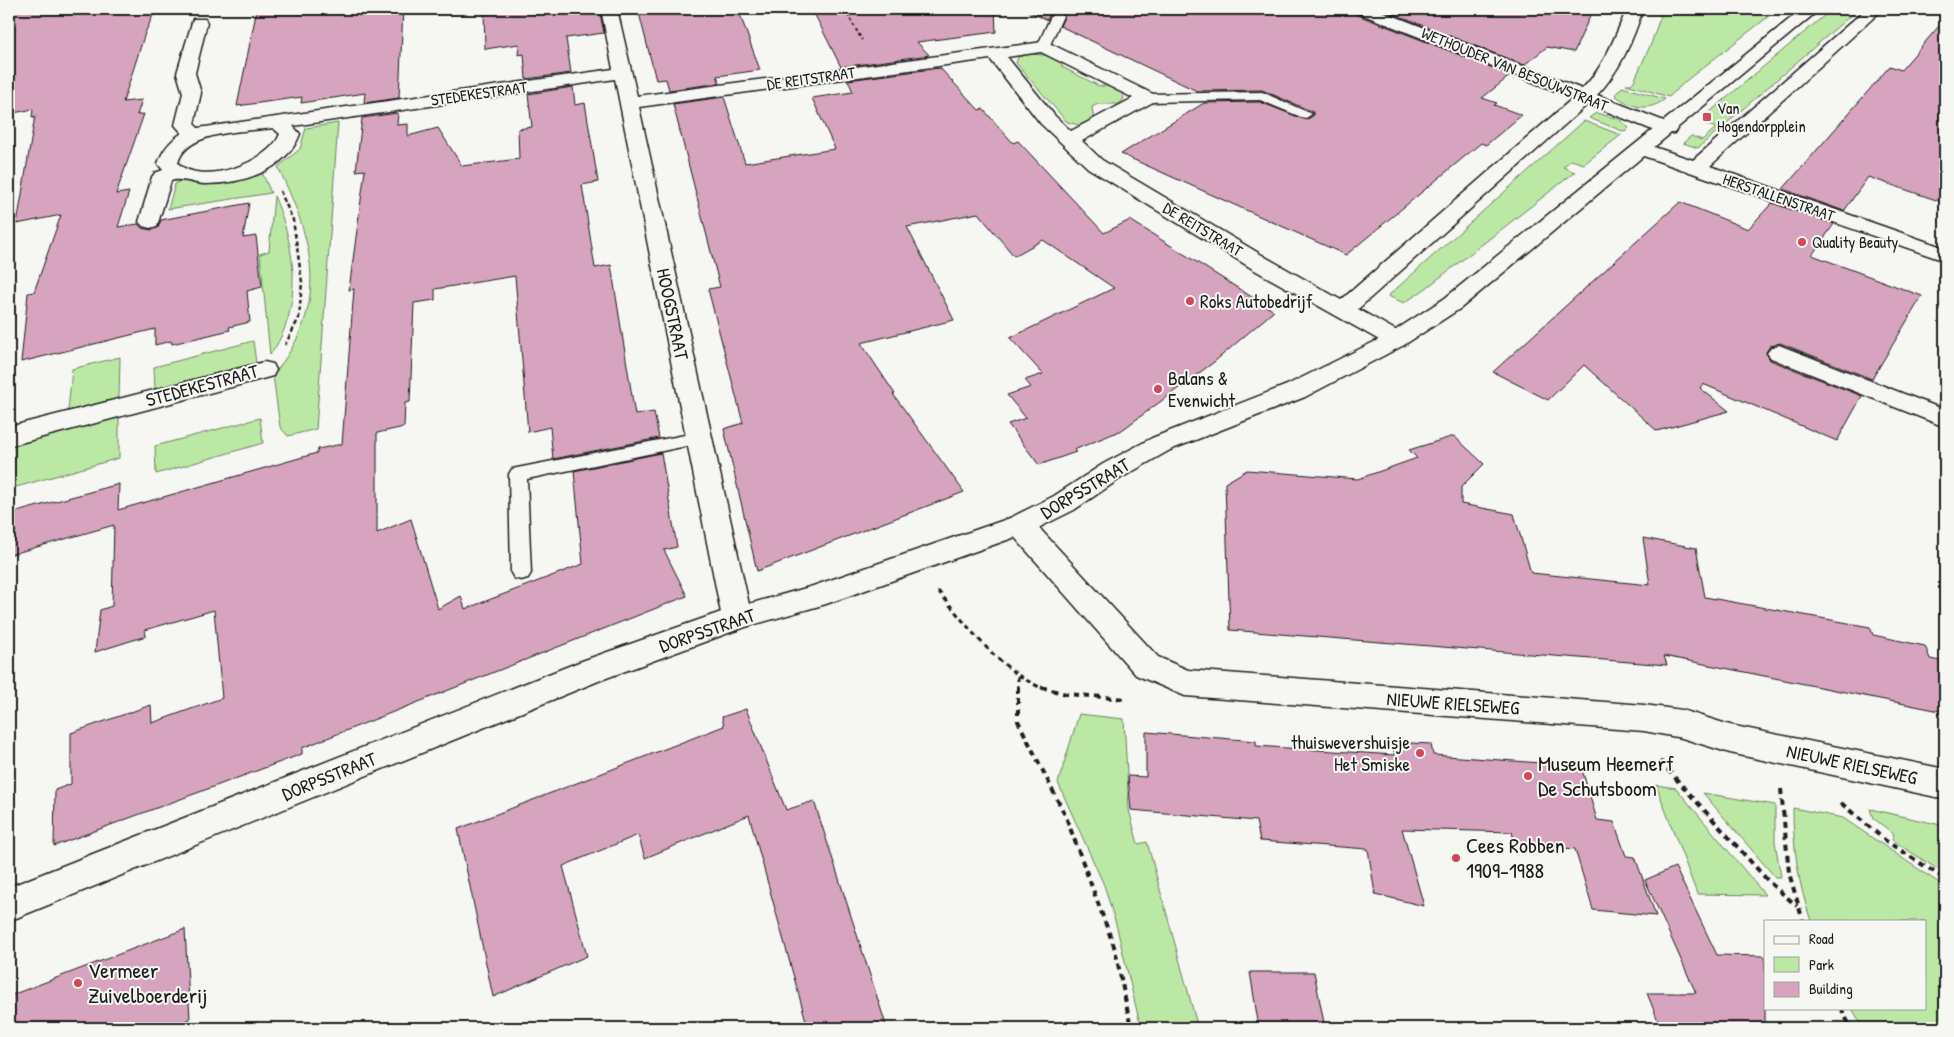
<svg xmlns="http://www.w3.org/2000/svg" width="1954" height="1037" viewBox="0 0 1954 1037" font-family="'Patrick Hand',sans-serif">
<style>
.green{fill:#bce8a5;stroke:#6c8260}
.building{fill:#d7a4bf;stroke:#1c1c1c}
.lines{fill:none;stroke-linecap:round;stroke-linejoin:round}
.service-casing{stroke:#1c1c1c;stroke-width:3}
.minor-casing{stroke:#1c1c1c;stroke-width:3}
.tertiary-casing{stroke:#1c1c1c;stroke-width:3}
.path-far3{stroke:#1c1c1c;stroke-width:2;stroke-dasharray:3 2.5;stroke-linecap:butt}
.path-far2{stroke:#1c1c1c;stroke-width:2.5;stroke-dasharray:4.5 3;stroke-linecap:butt}
.path-far1{stroke:#1c1c1c;stroke-width:3;stroke-dasharray:5 4;stroke-linecap:butt}
.path{stroke:#1c1c1c;stroke-width:4;stroke-dasharray:6 5;stroke-linecap:butt}
.service{fill:#f6f6f2;fill-rule:evenodd}
.minor{fill:#f6f6f2;fill-rule:evenodd}
.tertiary{fill:#f6f6f2;fill-rule:evenodd}
.poi-dot{fill:#d1495b;stroke:#f6f6f2;stroke-width:2}
.labels{text-anchor:middle;stroke-width:4;stroke-linejoin:round;paint-order:stroke}
.far-street-label{font-size:16px;fill:#1c1c1c;stroke:#f6f6f2}
.far-poi-label{font-size:16px;fill:#1c1c1c;stroke:#f6f6f2;text-anchor:start}
.poi-label{font-size:19px;fill:#1c1c1c;stroke:#f6f6f2;text-anchor:start}
.street-label{font-size:19px;fill:#1c1c1c;stroke:#f6f6f2}
.near-poi-label{font-size:22px;fill:#1c1c1c;stroke:#f6f6f2;text-anchor:start}
</style>
<rect width="100%" height="100%" fill="#f6f6f2"/>
<filter id="ink" filterUnits="userSpaceOnUse"><feTurbulence type="fractalNoise" baseFrequency=".02" numOctaves="2"/><feDisplacementMap in="SourceGraphic" scale="10" xChannelSelector="R" yChannelSelector="G"/><feConvolveMatrix kernelMatrix="1 2 1 2 8 2 1 2 1" color-interpolation-filters="sRGB"/></filter>
<g filter="url(#ink)">
<!-- green -->
<g class="green">
<path d="M1663,9H1778L1687,80L1669,97L1626,84H1631L1634,81L1651,44Z"/>
<path d="M1832,9H1858L1698,148L1683,143L1691,136L1702,140L1716,128L1705,124L1711,118L1705,116Z"/>
<path d="M1029,54L1044,55L1062,61V67L1099,86H1112L1122,93L1124,99L1119,104H1098L1092,107L1094,121L1079,125L1067,122L1016,63L1018,57Z"/>
<path d="M1622,87L1665,99C1649,112 1631,108 1615,95Z"/>
<path d="M1596,113L1619,119L1629,128L1625,132L1589,118Z"/>
<path d="M1584,121L1621,135L1584,164L1571,160L1563,167L1575,172L1425,289L1404,303L1388,296Z"/>
<path d="M338,123L316,429L288,436L280,427L273,375C331,305 314,242 278,167L300,149L306,128Z"/>
<path d="M261,170L271,193L168,209L175,184L182,180L193,182Z"/>
<path d="M274,196C296,246 304,309 270,355L260,254L269,251Z"/>
<path d="M253,341L256,363L155,389L154,367Z"/>
<path d="M120,357L119,398L68,411L72,369Z"/>
<path d="M119,416V458L9,489L12,444Z"/>
<path d="M260,418L263,443L156,474L155,446Z"/>
<path d="M1079,714L1124,719L1129,810L1138,844L1147,842L1198,1028H1141L1116,924L1104,885L1058,783Z"/>
<path d="M1656,785L1676,788L1765,895L1697,894Z"/>
<path d="M1703,793L1775,805V842L1781,877H1775Z"/>
<path d="M1793,808L1843,818L1945,887V1028H1863L1852,1008H1925V921H1811C1798,883 1793,847 1793,808Z"/>
<path d="M1870,809L1945,826V874L1892,840L1894,834L1873,818Z"/>
</g>
<!-- building -->
<g class="building">
<path d="M9,9H156L145,33L123,102L142,100L137,115L144,114L116,194L129,192L118,227L138,224L142,228L151,230L158,228L161,220L249,203L243,238L256,236L262,287L247,291L250,322L229,327L230,330L172,344L171,341L155,345V329L21,362L28,293L34,292L61,215L17,224L35,116L32,117L33,109L9,114Z"/>
<path d="M257,9H403L399,98L364,103L365,93L301,103L302,97L237,106Z"/>
<path d="M484,9H599L604,33L566,38L571,73L526,79L524,54L518,55L519,44L485,49Z"/>
<path d="M638,9H738L760,70L717,76L720,83L669,90L666,79L656,80Z"/>
<path d="M812,9H995L996,32L917,42L929,55L841,67Z"/>
<path d="M1023,9H1352L1355,14L1511,75L1482,98L1497,103L1494,105L1522,115L1486,145L1481,143L1346,255L1121,154L1204,103L1260,102L1306,120L1313,116V112L1262,90L1197,91L1060,26L1065,15L1058,11L1050,14L1047,20Z"/>
<path d="M1381,9H1593L1574,52L1547,47L1524,65Z"/>
<path d="M1945,19V203L1868,177L1844,211L1783,189L1890,66L1901,70Z"/>
<path d="M940,68L979,110L983,109L1013,143L1018,141L1104,233L1130,220L1274,311L1214,362L1122,430L1074,450L1076,452L1039,465L1008,424L1026,418L1007,395L1031,387L1025,380L1043,374L1010,338L1114,288L1043,240L1014,256L978,213L907,227L954,320L861,343L895,394H893L964,492L757,571L724,429L743,423L708,289L720,287L673,104L724,97L745,163L835,149L812,98L853,92L848,80Z"/>
<path d="M573,87L575,105L585,103L598,182L582,185L595,268L611,265L635,415L654,412L659,438L553,459L550,427L528,432L515,276L435,289V300L414,303L410,402L405,403L404,427L377,433V533L411,519L438,609L461,596L465,609L583,564L574,471L661,453L677,547L664,550L687,596L302,748V754L54,846L55,790L71,784V733L151,705L152,723L222,698L214,610L145,630L146,636L95,652L100,610L112,606L114,525L9,555V514L119,484L118,510L317,453L318,449L342,444L354,289L349,290L365,170L356,171L362,118L398,113L397,125L408,124V136L438,128L462,166L519,159L518,129L532,127L528,94Z"/>
<path d="M1680,202L1748,229L1772,203L1834,224L1812,255L1922,296L1872,379L1780,343L1770,346L1766,352L1770,360L1862,396L1837,441L1703,384L1700,388L1729,411L1657,431L1584,365L1548,400L1493,372Z"/>
<path d="M1454,436L1484,464L1461,487V504L1514,514L1531,573L1650,585L1643,538L1696,548L1705,597L1870,627L1873,635L1925,646L1930,659L1945,662V712L1664,656L1667,665L1230,630L1225,483L1247,470L1358,479L1417,458L1409,450Z"/>
<path d="M746,709L786,810L814,801L887,1028H808L749,815L645,858L638,835L563,866L587,956L493,997L458,829L724,726L722,717Z"/>
<path d="M1146,732L1256,741V746L1395,755L1392,742L1431,744L1433,755L1581,766L1597,820L1614,822L1626,856L1635,857L1656,916L1593,910L1575,849L1515,844L1512,832L1402,829L1424,906L1375,894L1368,849L1260,841L1256,821L1131,810L1128,776L1146,777Z"/>
<path d="M1675,867L1717,955L1765,956V1028H1661L1647,993H1696L1645,880Z"/>
<path d="M185,929L190,1019L167,1028H9V996Z"/>
<path d="M1250,972H1314L1325,1028H1259Z"/>
</g>
<g class="lines">
<!-- service casing -->
<g class="service-casing">
<g id="service">
<path d="M1057,13L1063,16L1049,47L1043,51L1039,49L1037,47L1051,16Z"/>
<path d="M1262,92L1312,114L1306,118L1301,117L1260,100L1147,102L1141,98L1147,94Z"/>
<path d="M700,432L706,434L709,438L706,442L527,479L531,573L528,578L521,580L514,578L511,573L509,474L512,469Z"/>
</g>
</g>
<!-- minor casing -->
<g class="minor-casing">
<g id="minor">
<path d="M601,9H617L637,96L1043,42L1049,43L1153,94L1156,98L1153,102L1082,141L1102,160L1267,258L1341,300L1573,98L1356,12L1354,9H1376L1582,89C1605,66 1614,38 1627,9H1643C1633,40 1620,71 1597,95L1674,125L1677,129L1674,133H1660L1588,104L1358,309L1404,335L1408,340L1404,345L1396,347L1388,345L1251,268L1088,168L1041,124L990,59L639,107L752,618L747,626L737,630L727,626L722,618L615,79L293,126L300,134C286,171 242,184 205,184C195,184 180,177 171,181L157,226L150,228L143,226L139,222L152,177L155,173L163,170L158,164C162,150 170,141 182,133L175,125L183,93L177,73L193,19H205L207,23L195,73L201,93L194,124L198,128L613,69ZM1041,52L1133,98L1071,131L1055,116L1007,57ZM273,128L280,134C269,163 200,187 178,163C186,130 245,132 273,128Z"/>
<path d="M1866,9H1883L1710,166L1945,248V261L1635,153L1632,149L1635,145L1642,143L1693,160Z"/>
<path d="M1779,345L1945,410V427L1771,358L1767,353L1771,348Z"/>
<path d="M264,362L273,364L276,370L273,376L9,446V428L16,425Z"/>
<path d="M1020,515L1030,518L1158,657L1188,670L1644,705L1682,710L1730,725L1945,769V799L1730,753L1682,738L1644,731L1185,696L1136,675L1010,532L1006,525L1010,518Z"/>
</g>
</g>
<!-- tertiary casing -->
<g class="tertiary-casing">
<path id="tertiary" d="M1802,9H1820L1461,308L1404,345L1305,397L1170,450L1121,478L1074,510L1030,532L826,604L742,628L601,680L9,921V887L579,662L727,610L813,586L1010,518L1054,496L1103,464L1152,438L1287,385L1388,335L1445,298Z"/>
</g>
<!-- path-far3 -->
<path class="path-far3" d="M845,10L862,40"/>
<!-- path-far2 -->
<path class="path-far2" d="M280,191L293,220L302,282L299,318L285,345"/>
<!-- path-far1 -->
<g class="path-far1">
<path d="M938,591C969,627 998,670 1044,689"/>
<path d="M1018,676V689"/>
</g>
<!-- path -->
<g class="path">
<path d="M1018,687V721L1066,817L1115,949L1131,1028"/>
<path d="M1041,687L1066,694L1127,699"/>
<path d="M1660,761L1770,883L1797,906"/>
<path d="M1781,789L1789,873L1803,921"/>
<path d="M1841,803L1886,841L1945,879"/>
<path d="M1841,1008L1851,1028"/>
</g>
<!-- service -->
<use href="#service" class="service"/>
<!-- minor -->
<use href="#minor" class="minor"/>
<!-- tertiary -->
<use href="#tertiary" class="tertiary"/>
</g>
</g>
<!-- markers -->
<g class="poi-dot">
<rect x="1702" y="112" width="10" height="10" rx="2.5"/>
<circle cx="1802" cy="242" r="5"/>
<circle cx="1190" cy="301" r="5"/>
<circle cx="1158" cy="389" r="5"/>
<circle cx="1420" cy="753" r="5"/>
<circle cx="1528" cy="776" r="5"/>
<circle cx="1456" cy="858" r="5"/>
<circle cx="78" cy="983" r="5"/>
</g>
<g class="labels">
<!-- far-street labels -->
<g class="far-street-label">
<text transform="translate(1515 69) rotate(22)" y="6">WETHOUDER VAN BESOUWSTRAAT</text>
<text transform="translate(811 78) rotate(-8)" y="6">DE REITSTRAAT</text>
<text transform="translate(479 93) rotate(-8)" y="6">STEDEKESTRAAT</text>
<text transform="translate(1779 197) rotate(19)" y="6">HERSTALLENSTRAAT</text>
<text transform="translate(1203 229) rotate(31)" y="6">DE REITSTRAAT</text>
</g>
<!-- far-poi labels -->
<g class="far-poi-label">
<text x="1717" y="114">Van<tspan x="1717" dy="18">Hogendorpplein</tspan></text>
<text x="1812" y="248">Quality Beauty</text>
</g>
<!-- poi labels -->
<g class="poi-label">
<text x="1200" y="308">Roks Autobedrijf</text>
<text x="1168" y="385">Balans &amp;<tspan x="1168" dy="22">Evenwicht</tspan></text>
<text x="1410" y="749" text-anchor="end">thuiswevershuisje<tspan x="1410" dy="22">Het Smiske</tspan></text>
</g>
<!-- street labels -->
<g class="street-label">
<text transform="translate(673 314) rotate(78)" y="7">HOOGSTRAAT</text>
<text transform="translate(202 385) rotate(-15)" y="7">STEDEKESTRAAT</text>
<text transform="translate(1085 488) rotate(-31)" y="7">DORPSSTRAAT</text>
<text transform="translate(707 630) rotate(-19)" y="7">DORPSSTRAAT</text>
<text transform="translate(1453 703) rotate(4)" y="7">NIEUWE RIELSEWEG</text>
<text transform="translate(1852 764) rotate(12)" y="7">NIEUWE RIELSEWEG</text>
<text transform="translate(329 776) rotate(-22)" y="7">DORPSSTRAAT</text>
</g>
<!-- near-poi labels -->
<g class="near-poi-label">
<text x="1538" y="771">Museum Heemerf<tspan x="1538" dy="25">De Schutsboom</tspan></text>
<text x="1466" y="853">Cees Robben<tspan x="1466" dy="25">1909-1988</tspan></text>
<text x="88" y="978">Vermeer<tspan x="88" dy="25">Zuivelboerderij</tspan></text>
</g>
</g>
<!-- margin -->
<rect width="1954" height="1037" fill="none" stroke="#f6f6f2" stroke-width="30"/>
<rect x="15" y="15" width="1924" height="1007" fill="none" stroke="#1c1c1c" stroke-width="2" filter="url(#ink)"/>
<!-- legend -->
<rect x="1764" y="920" width="162" height="90" fill="#f6f6f2" stroke="#9f9f9c"/>
<rect x="1774" y="936" width="25" height="8" fill="#f6f6f2" stroke="#9f9f9c"/>
<text x="1809" y="944" font-size="15" fill="#1c1c1c">Road</text>
<rect x="1774" y="957" width="25" height="15" fill="#bce8a5" stroke="#9f9f9c"/>
<text x="1809" y="970" font-size="15" fill="#1c1c1c">Park</text>
<rect x="1774" y="982" width="25" height="15" fill="#d7a4bf" stroke="#9f9f9c"/>
<text x="1809" y="994" font-size="15" fill="#1c1c1c">Building</text>
</svg>
